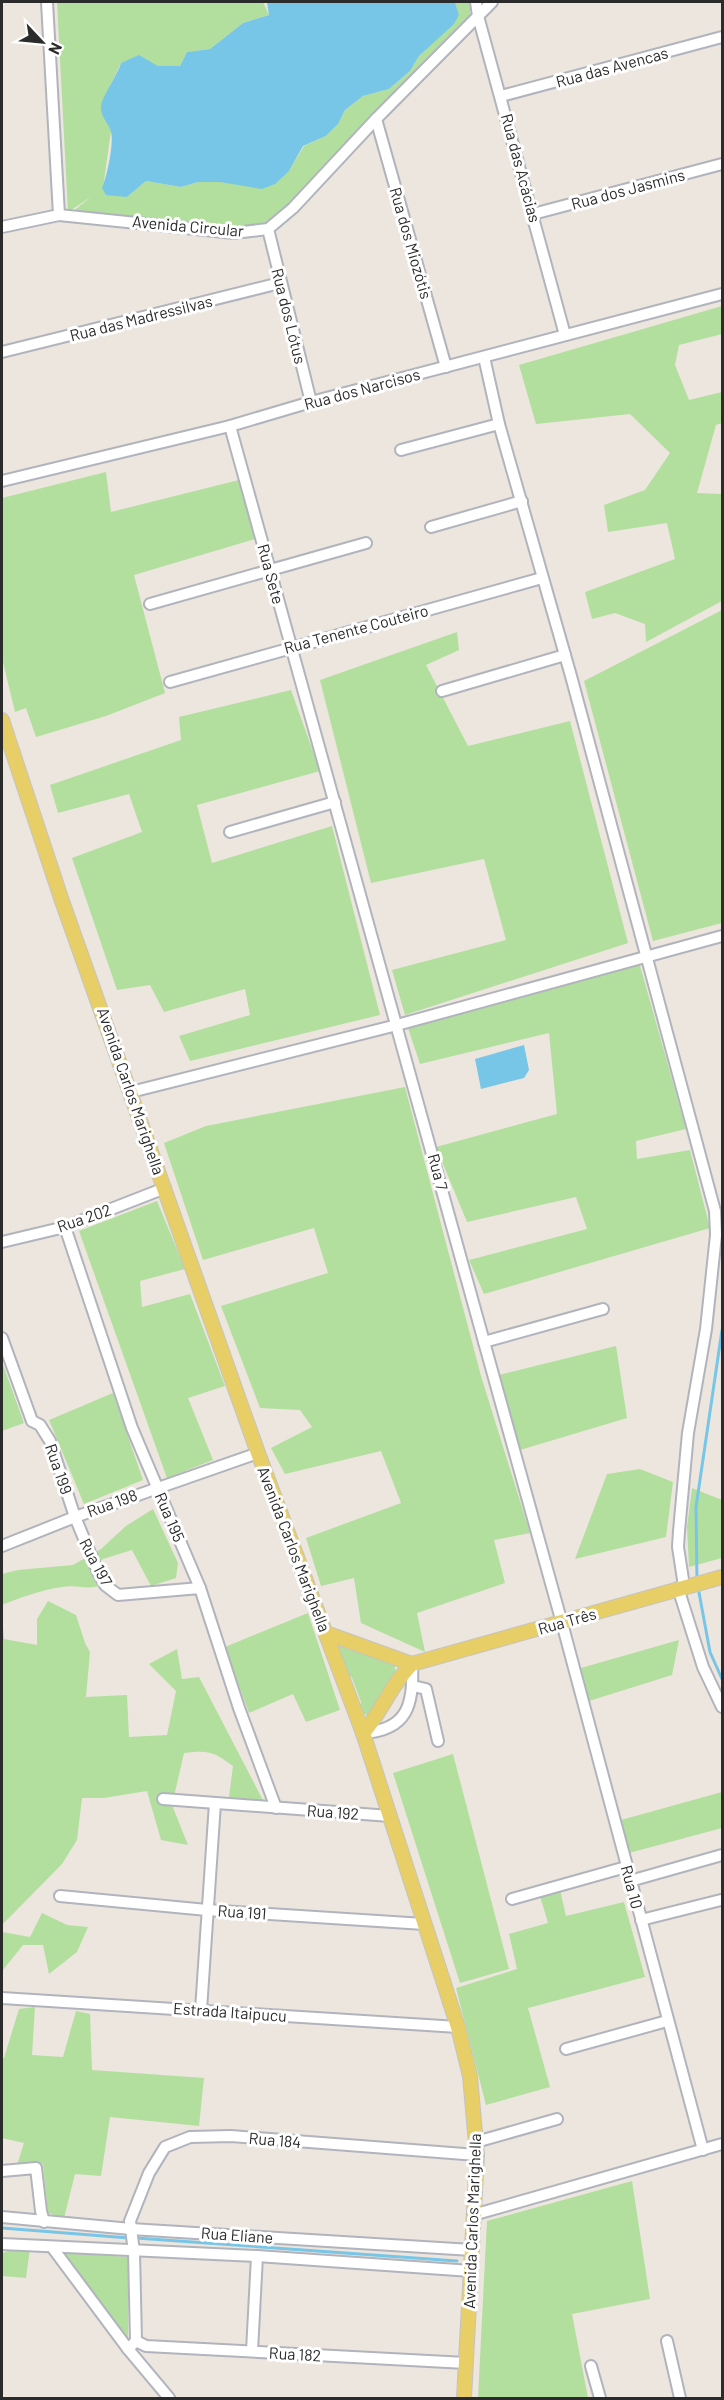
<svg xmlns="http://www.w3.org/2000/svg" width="724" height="2400" viewBox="0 0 724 2400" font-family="Barlow,sans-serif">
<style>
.green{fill:#b2df9e}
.water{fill:#78c6e7}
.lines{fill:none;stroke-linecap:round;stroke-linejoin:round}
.stream{stroke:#78c6e7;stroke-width:3}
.minor-casing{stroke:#b1b4bd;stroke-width:14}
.major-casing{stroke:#c4c4c4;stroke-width:16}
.minor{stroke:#fff;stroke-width:10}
.major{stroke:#e7ce67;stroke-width:14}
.labels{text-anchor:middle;stroke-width:6;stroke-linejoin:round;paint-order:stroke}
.street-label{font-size:16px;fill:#2b2b2b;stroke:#fff}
</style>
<rect width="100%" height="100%" fill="#ece6de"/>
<!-- green -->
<g class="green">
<path d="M57,2H263L269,15L243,23L210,49L187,52L180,66H158L139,56L121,63L101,105L111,131L103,188L127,197L146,181L181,187L198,182H220L289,171L304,146L326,136L338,124L345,110L363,96L389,89L410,71L419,56L459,15L455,2H470V20L281,219L250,226L67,216L91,197L68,212Z"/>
<path d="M722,306V334L679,345L675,365L689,400L722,392V423L716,425L697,493L722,494V601L646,642L645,624L615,613L592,619L585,592L675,559L667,523L608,532L604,505L645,490L670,453L630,414L536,424L519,365Z"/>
<path d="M106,472L111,512L243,479L255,539L134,575L165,693L106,716L36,737L26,708L15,712L2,658V498Z"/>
<path d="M722,610V923L653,941L584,681Z"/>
<path d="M457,632L459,650L426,665L468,746L570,721L628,943L405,1015L392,970L506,940L484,859L371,883L320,680Z"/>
<path d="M291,690L320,771L197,805L212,863L332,826L380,1015L190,1061L179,1036L250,1015L245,989L164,1012L150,985L117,990L72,858L142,832L129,794L58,813L50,785L181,740L179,717Z"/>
<path d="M639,962L686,1129L636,1141L637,1159L690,1150L710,1228L484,1294L469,1260L587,1229L576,1197L467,1222L436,1147L557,1114L549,1033L420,1064L408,1028Z"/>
<path d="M405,1087L481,1376L530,1533L494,1540L505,1583L417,1613L425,1652L361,1623L354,1578L321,1586L306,1538L401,1503L381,1451L285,1474L271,1448L312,1427L300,1410L260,1408L221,1306L328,1273L314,1228L203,1260L164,1143L206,1126Z"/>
<path d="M157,1201L185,1269L140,1281L142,1307L190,1294L225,1386L188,1398L213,1460L167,1478L79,1231Z"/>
<path d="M616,1346L627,1418L520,1450L499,1375Z"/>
<path d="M2,1362L24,1423L2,1431Z"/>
<path d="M113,1393L143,1480L84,1504L49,1420Z"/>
<path d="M640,1469L673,1482L666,1537L575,1559L607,1474Z"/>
<path d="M692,1488L722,1500V1558L689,1567L687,1527Z"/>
<path d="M153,1509L178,1563L176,1578L151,1586L132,1550L103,1559L89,1570L105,1583C90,1592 78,1584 62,1587C41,1590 22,1597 2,1605V1574L18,1570L73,1565L101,1549L126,1526Z"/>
<path d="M48,1601L76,1615L85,1643L90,1652L86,1697L127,1695L129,1737L167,1735L176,1691L149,1664L177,1649L182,1679L199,1677L266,1806L224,1798L229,1797L233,1766C213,1751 208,1750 184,1753L172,1805L188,1845L161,1840L147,1791L104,1798H82L77,1840L62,1864L2,1925V1615L4,1639L37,1645V1619Z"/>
<path d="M308,1613L340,1710L306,1722L293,1694L249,1713L225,1647Z"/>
<path d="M679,1640L672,1675L589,1701L581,1668Z"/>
<path d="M339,1642L394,1663L396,1673L369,1716L360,1712L361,1702L352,1678L344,1670L334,1644Z"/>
<path d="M453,1754L509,1969L460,1983L393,1773Z"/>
<path d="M722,1792V1828L629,1853L621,1820Z"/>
<path d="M560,1890L566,1916L624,1902L645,1977L528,2008L550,2087L486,2105L456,1988L517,1969L509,1934L548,1923L540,1896Z"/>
<path d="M42,1913L67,1925L88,1927L77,1952L49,1974L43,1945H23L3,1970L2,1969V1932L30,1937Z"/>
<path d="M35,2007L32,2055L63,2057L76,2011L90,2014L92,2070L204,2078L199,2126L110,2117L101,2176L75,2174L64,2218L48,2213L43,2164L17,2165L24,2143L2,2138V2059L4,2058L19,2009Z"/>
<path d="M632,2181L650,2299L572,2314L588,2398H478L487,2221Z"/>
<path d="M23,2247L30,2248L26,2278L2,2276V2253Z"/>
<path d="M60,2253L129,2257L128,2341Z"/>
</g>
<!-- water -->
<g class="water">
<path d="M267,2H455L459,15L454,24L419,56L410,71L389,89L363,96L345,110L338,124L326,136L303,146L289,171L275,184L262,189L220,182H198L181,187L146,181L127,197L106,195L102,188C107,176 114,144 111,132C109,123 100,117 101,106C102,97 118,74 121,63L139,55L158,66H180L187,52L210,49L243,23L269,15Z"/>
<path d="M524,1045L529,1070L524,1078L481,1089L475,1059Z"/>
</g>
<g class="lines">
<!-- stream -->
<g class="stream">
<path d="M697,1581L696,1507L722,1330"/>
<path d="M698,1587L710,1652L722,1679"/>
<path d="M2,2228L129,2238"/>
<path d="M136,2238L457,2261"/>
</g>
<!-- minor casing -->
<g class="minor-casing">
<g id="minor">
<path d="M47,2L59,215L234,233L268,229L293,208L376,119L492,2"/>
<path d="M476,2L478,16L565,335"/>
<path d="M501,96L722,37"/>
<path d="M376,119L446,367"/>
<path d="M533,214L722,164"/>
<path d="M2,227L59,215"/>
<path d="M268,229L311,402"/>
<path d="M2,352L280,283"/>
<path d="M484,357L499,424L571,676L715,1211L716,1235L706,1329L688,1433L679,1531L678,1547L684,1586"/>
<path d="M230,426L562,1623L703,2150"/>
<path d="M401,450L499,424"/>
<path d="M2,481L230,426L311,402L722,294"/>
<path d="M431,527L522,501"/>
<path d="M150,604L366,543"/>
<path d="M170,682L542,578"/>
<path d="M442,691L565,655"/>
<path d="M230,832L335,802"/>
<path d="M131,1092L397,1025L722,936"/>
<path d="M65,1227L132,1428L200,1588L239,1708L276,1808"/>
<path d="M2,1242L65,1227L165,1188"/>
<path d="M2,1338L32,1421L40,1425L50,1441L75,1517L98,1572L105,1585L118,1595L200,1588"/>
<path d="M484,1342L603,1309"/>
<path d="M2,1546L75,1517L258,1453"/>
<path d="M678,1588L703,1667L722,1707"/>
<path d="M413,1686L426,1689L438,1741"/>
<path d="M363,1733C408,1730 414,1704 412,1664"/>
<path d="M163,1799L390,1816"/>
<path d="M630,1881L722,1855"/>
<path d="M60,1896L207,1910L424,1924"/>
<path d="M512,1899L626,1867"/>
<path d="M641,1920L721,1900"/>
<path d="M2,1998L458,2027"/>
<path d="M201,2010L215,1803"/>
<path d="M566,2049L667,2021"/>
<path d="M476,2142L557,2119"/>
<path d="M2,2171L36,2168L41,2211L44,2222"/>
<path d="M473,2215L722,2144"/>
<path d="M2,2217L131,2229L472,2250"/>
<path d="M2,2244L257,2256L471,2271"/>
<path d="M52,2247L128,2349L169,2398"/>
<path d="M136,2341L134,2252L130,2221L149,2173L165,2147L190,2137L231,2136L477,2155"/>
<path d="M667,2341L680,2398"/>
<path d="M128,2349L136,2341L146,2346L466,2363"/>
<path d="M252,2351L257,2256"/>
<path d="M591,2366L600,2398"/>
</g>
</g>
<!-- major casing -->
<g class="major-casing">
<g id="major">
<path d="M2,720L62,901L258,1453L363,1733L458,2027L470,2076L477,2155L464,2398"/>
<path d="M326,1633L412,1664"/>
<path d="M363,1733C382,1712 391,1684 412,1664L722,1577"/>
</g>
</g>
<!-- minor -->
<use href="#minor" class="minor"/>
<!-- major -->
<use href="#major" class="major"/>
</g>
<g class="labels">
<!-- street labels -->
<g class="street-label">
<text transform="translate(612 67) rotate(-15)" y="6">Rua das Avencas</text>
<text transform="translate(521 168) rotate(75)" y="6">Rua das Acácias</text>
<text transform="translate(628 189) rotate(-15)" y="6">Rua dos Jasmins</text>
<text transform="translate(188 226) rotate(5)" y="6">Avenida Circular</text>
<text transform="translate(411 243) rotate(74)" y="6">Rua dos Miozótis</text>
<text transform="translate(289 316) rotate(76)" y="6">Rua dos Lótus</text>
<text transform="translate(141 318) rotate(-14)" y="6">Rua das Madressilvas</text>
<text transform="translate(362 389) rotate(-15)" y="6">Rua dos Narcisos</text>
<text transform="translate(271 574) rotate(75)" y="6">Rua Sete</text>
<text transform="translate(356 629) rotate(-15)" y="6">Rua Tenente Couteiro</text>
<text transform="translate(131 1091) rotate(71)" y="6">Avenida Carlos Marighella</text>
<text transform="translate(438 1172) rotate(75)" y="6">Rua 7</text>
<text transform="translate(84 1218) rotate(-19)" y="6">Rua 202</text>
<text transform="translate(59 1469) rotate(71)" y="6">Rua 199</text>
<text transform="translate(112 1503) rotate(-20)" y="6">Rua 198</text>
<text transform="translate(170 1517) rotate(67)" y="6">Rua 195</text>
<text transform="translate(294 1549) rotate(69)" y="6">Avenida Carlos Marighella</text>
<text transform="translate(96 1562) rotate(62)" y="6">Rua 197</text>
<text transform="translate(567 1621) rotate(-16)" y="6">Rua Três</text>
<text transform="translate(333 1812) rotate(4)" y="6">Rua 192</text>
<text transform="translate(632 1887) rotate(75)" y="6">Rua 10</text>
<text transform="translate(242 1912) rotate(4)" y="6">Rua 191</text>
<text transform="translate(230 2012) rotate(4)" y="6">Estrada Itaipucu</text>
<text transform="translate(275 2140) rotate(5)" y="6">Rua 184</text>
<text transform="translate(472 2221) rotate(-88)" y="6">Avenida Carlos Marighella</text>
<text transform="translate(237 2235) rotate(4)" y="6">Rua Eliane</text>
<text transform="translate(295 2354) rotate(3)" y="6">Rua 182</text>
</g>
</g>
<!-- border -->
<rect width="724" height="2400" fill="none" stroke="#2b2b2b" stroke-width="6"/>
<!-- north arrow -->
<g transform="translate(42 42) rotate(116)" stroke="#ffffff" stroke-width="4.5" paint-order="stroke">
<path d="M0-4.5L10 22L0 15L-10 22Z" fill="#2b2b2b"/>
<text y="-9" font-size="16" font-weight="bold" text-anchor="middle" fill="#2b2b2b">N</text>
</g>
</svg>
